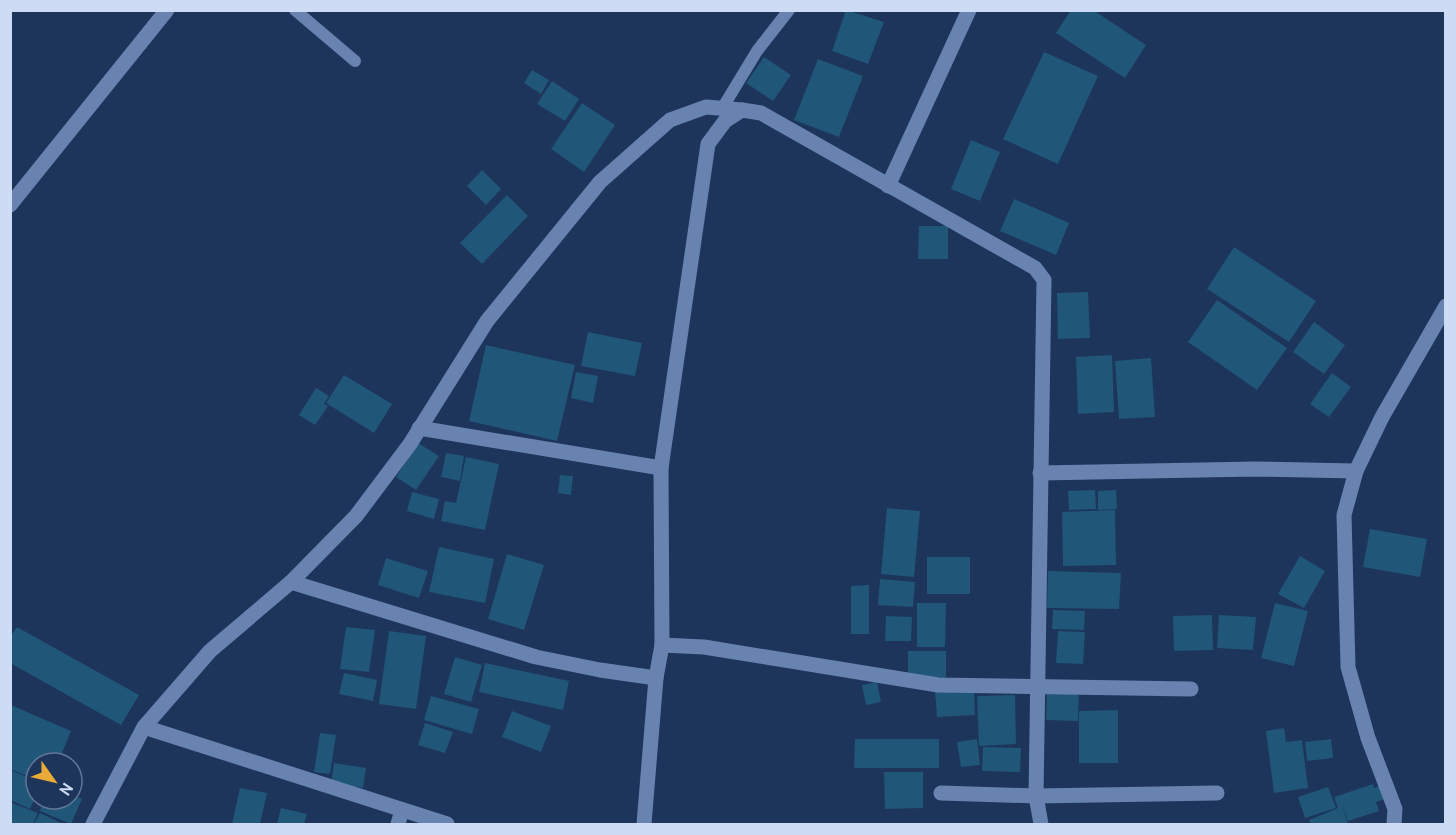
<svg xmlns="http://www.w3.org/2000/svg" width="1456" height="835" viewBox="0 0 1456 835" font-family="'PT Sans',sans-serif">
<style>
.building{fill:#205677}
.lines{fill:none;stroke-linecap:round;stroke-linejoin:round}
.lane{stroke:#6883b0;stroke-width:12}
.street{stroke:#6883b0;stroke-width:15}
.secondary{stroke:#6883b0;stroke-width:15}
</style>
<rect width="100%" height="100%" fill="#1d345b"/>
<!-- building -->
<g class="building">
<path d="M846,10L884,22L868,64L832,51Z"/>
<path d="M1071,10H1093L1146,45L1125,78L1056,33Z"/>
<path d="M1044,52L1098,76L1058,164L1003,139Z"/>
<path d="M764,57L791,75L773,101L746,83Z"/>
<path d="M818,59L863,76L839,137L794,120Z"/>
<path d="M532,70L549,80L541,94L524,83Z"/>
<path d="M552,81L579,99L565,121L537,104Z"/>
<path d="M582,103L615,125L584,172L551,149Z"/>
<path d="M971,140L1000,152L980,201L951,189Z"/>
<path d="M482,170L501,189L486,205L467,186Z"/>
<path d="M507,195L528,216L482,264L460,243Z"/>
<path d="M1014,199L1069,223L1056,255L1000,231Z"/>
<path d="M919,226H948V259H918Z"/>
<path d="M1234,247L1316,301L1289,342L1207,289Z"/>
<path d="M1088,292L1090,338L1058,339L1057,293Z"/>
<path d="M1217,300L1287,348L1257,390L1188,342Z"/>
<path d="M1314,322L1345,345L1324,374L1293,352Z"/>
<path d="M588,332L642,343L635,376L581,366Z"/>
<path d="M486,345L575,365L557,441L469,421Z"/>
<path d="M1112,355L1114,412L1078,414L1076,357Z"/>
<path d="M1151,358L1155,417L1119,419L1115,361Z"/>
<path d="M576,372L598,376L593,403L571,398Z"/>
<path d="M1332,373L1351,387L1329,417L1310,404Z"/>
<path d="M344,375L392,404L374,433L326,403Z"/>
<path d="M316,388L329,396L324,404L328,406L315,425L299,415Z"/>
<path d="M418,443L439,456L416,490L396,477Z"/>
<path d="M446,453L464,456L460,481L441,477Z"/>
<path d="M466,457L499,464L485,530L441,521L445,501L456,503Z"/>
<path d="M560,475L573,476L571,495L558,493Z"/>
<path d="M1095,490L1096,509L1069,510L1068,491Z"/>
<path d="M1116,490L1117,509L1098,510V491Z"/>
<path d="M412,492L439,499L434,519L407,511Z"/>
<path d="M887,508L920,511L914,577L881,574Z"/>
<path d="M1115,510L1116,565L1063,566L1062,512Z"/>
<path d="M1370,529L1427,539L1420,577L1363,567Z"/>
<path d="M439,547L494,559L485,603L429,592Z"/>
<path d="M507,554L544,565L524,630L488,619Z"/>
<path d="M1300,556L1325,571L1304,608L1278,594Z"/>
<rect x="927" y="557" width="43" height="37"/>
<path d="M386,558L428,571L419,598L378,585Z"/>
<path d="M1048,571L1121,573L1119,609L1047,608Z"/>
<path d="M880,579L915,582L913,607L878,605Z"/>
<path d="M869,585V634H851V586Z"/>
<path d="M917,603H946L945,647H917Z"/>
<path d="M1275,603L1308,611L1294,666L1261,658Z"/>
<path d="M1053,610L1085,611L1084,630L1052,629Z"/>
<path d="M1212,615L1213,650L1174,651L1173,616Z"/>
<path d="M1219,615L1256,617L1253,650L1217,648Z"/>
<path d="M886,616L912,617L911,641H885Z"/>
<path d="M17,627L139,695L121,725L10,663V637Z"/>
<path d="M346,627L375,630L369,672L340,669Z"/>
<path d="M389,631L426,636L416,709L379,704Z"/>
<path d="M1058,631L1085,632L1083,664L1056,663Z"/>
<rect x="908" y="651" width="38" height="27"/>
<path d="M455,657L482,665L471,702L444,694Z"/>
<path d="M485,663L569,681L563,710L479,692Z"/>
<path d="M344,673L377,680L373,701L339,694Z"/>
<path d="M877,682L881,702L866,705L862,685Z"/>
<path d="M974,689L975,715L937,717L935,691Z"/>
<path d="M1047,690L1079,691L1078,721L1046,720Z"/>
<path d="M1015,695L1016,744L979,746L977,696Z"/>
<path d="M431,696L479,709L472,734L424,720Z"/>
<path d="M11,705L71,731L58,763H36V780L10,769Z"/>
<path d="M1118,710V763H1079V711Z"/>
<path d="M512,711L551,726L541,752L502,737Z"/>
<path d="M425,723L453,732L445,753L418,745Z"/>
<path d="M1284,728L1286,742L1302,740L1308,788L1274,793L1266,731Z"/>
<path d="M320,733L336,735L330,774L314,772Z"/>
<path d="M855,739H939V768H854Z"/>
<path d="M977,739L980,765L961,767L957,742Z"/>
<path d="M1331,739L1333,758L1307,761L1305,742Z"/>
<path d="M983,747L1021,748L1020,772L982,771Z"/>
<path d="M334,763L366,768L363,788L331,783Z"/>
<path d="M10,770L36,781V796L30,809L10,800Z"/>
<path d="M884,772H923V808L885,809Z"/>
<path d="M1373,784L1374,788L1381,785L1385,799L1376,802L1379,811L1348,821L1343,806L1348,824H1311L1309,820L1338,808L1334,797Z"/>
<path d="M1328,787L1336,808L1305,818L1298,797Z"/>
<path d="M240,788L267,793L260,824H232Z"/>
<path d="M72,795L82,799L71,824L40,811L44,799H72Z"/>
<path d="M10,802L38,813L33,824H10Z"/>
<path d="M281,808L307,814L304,824H277Z"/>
<path d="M40,813L63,824H34Z"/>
</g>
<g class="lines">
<!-- lane -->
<g class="lane">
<path d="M295,10L355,61"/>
<path d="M723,107L757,51L789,10"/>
</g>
<!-- street -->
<g class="street">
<path d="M888,186L969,10"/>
<path d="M419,428L661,468"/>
<path d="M1040,473L1255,469L1356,471"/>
<path d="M291,582L536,657L600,670L656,678"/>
<path d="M662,645L704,647L938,685L1191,689"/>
<path d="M144,727L447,824"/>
<path d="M941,793L1036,796L1217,793"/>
<path d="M93,824L144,727L210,651L291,582L356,516L410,444L487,321L600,182L670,120L706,107L742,110"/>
<path d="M398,824L402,810"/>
<path d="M644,824L656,678L662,645L661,468L708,144L725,121L742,110L761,113L1035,268L1044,280L1036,796L1041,824"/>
<path d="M1394,824L1395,809L1368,738L1348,667L1344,515L1356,471L1382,417L1446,306"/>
</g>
<!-- secondary -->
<path class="secondary" d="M10,205L167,10"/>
</g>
<!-- border -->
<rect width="1456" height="835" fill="none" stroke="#cddcf4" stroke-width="24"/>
<!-- north arrow -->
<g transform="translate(54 781) rotate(124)"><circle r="28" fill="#1d345b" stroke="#637798" stroke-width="1.5"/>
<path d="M0-4.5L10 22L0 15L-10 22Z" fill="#e8ab37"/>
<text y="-9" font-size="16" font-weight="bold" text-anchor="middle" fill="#cddcf4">N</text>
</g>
</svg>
